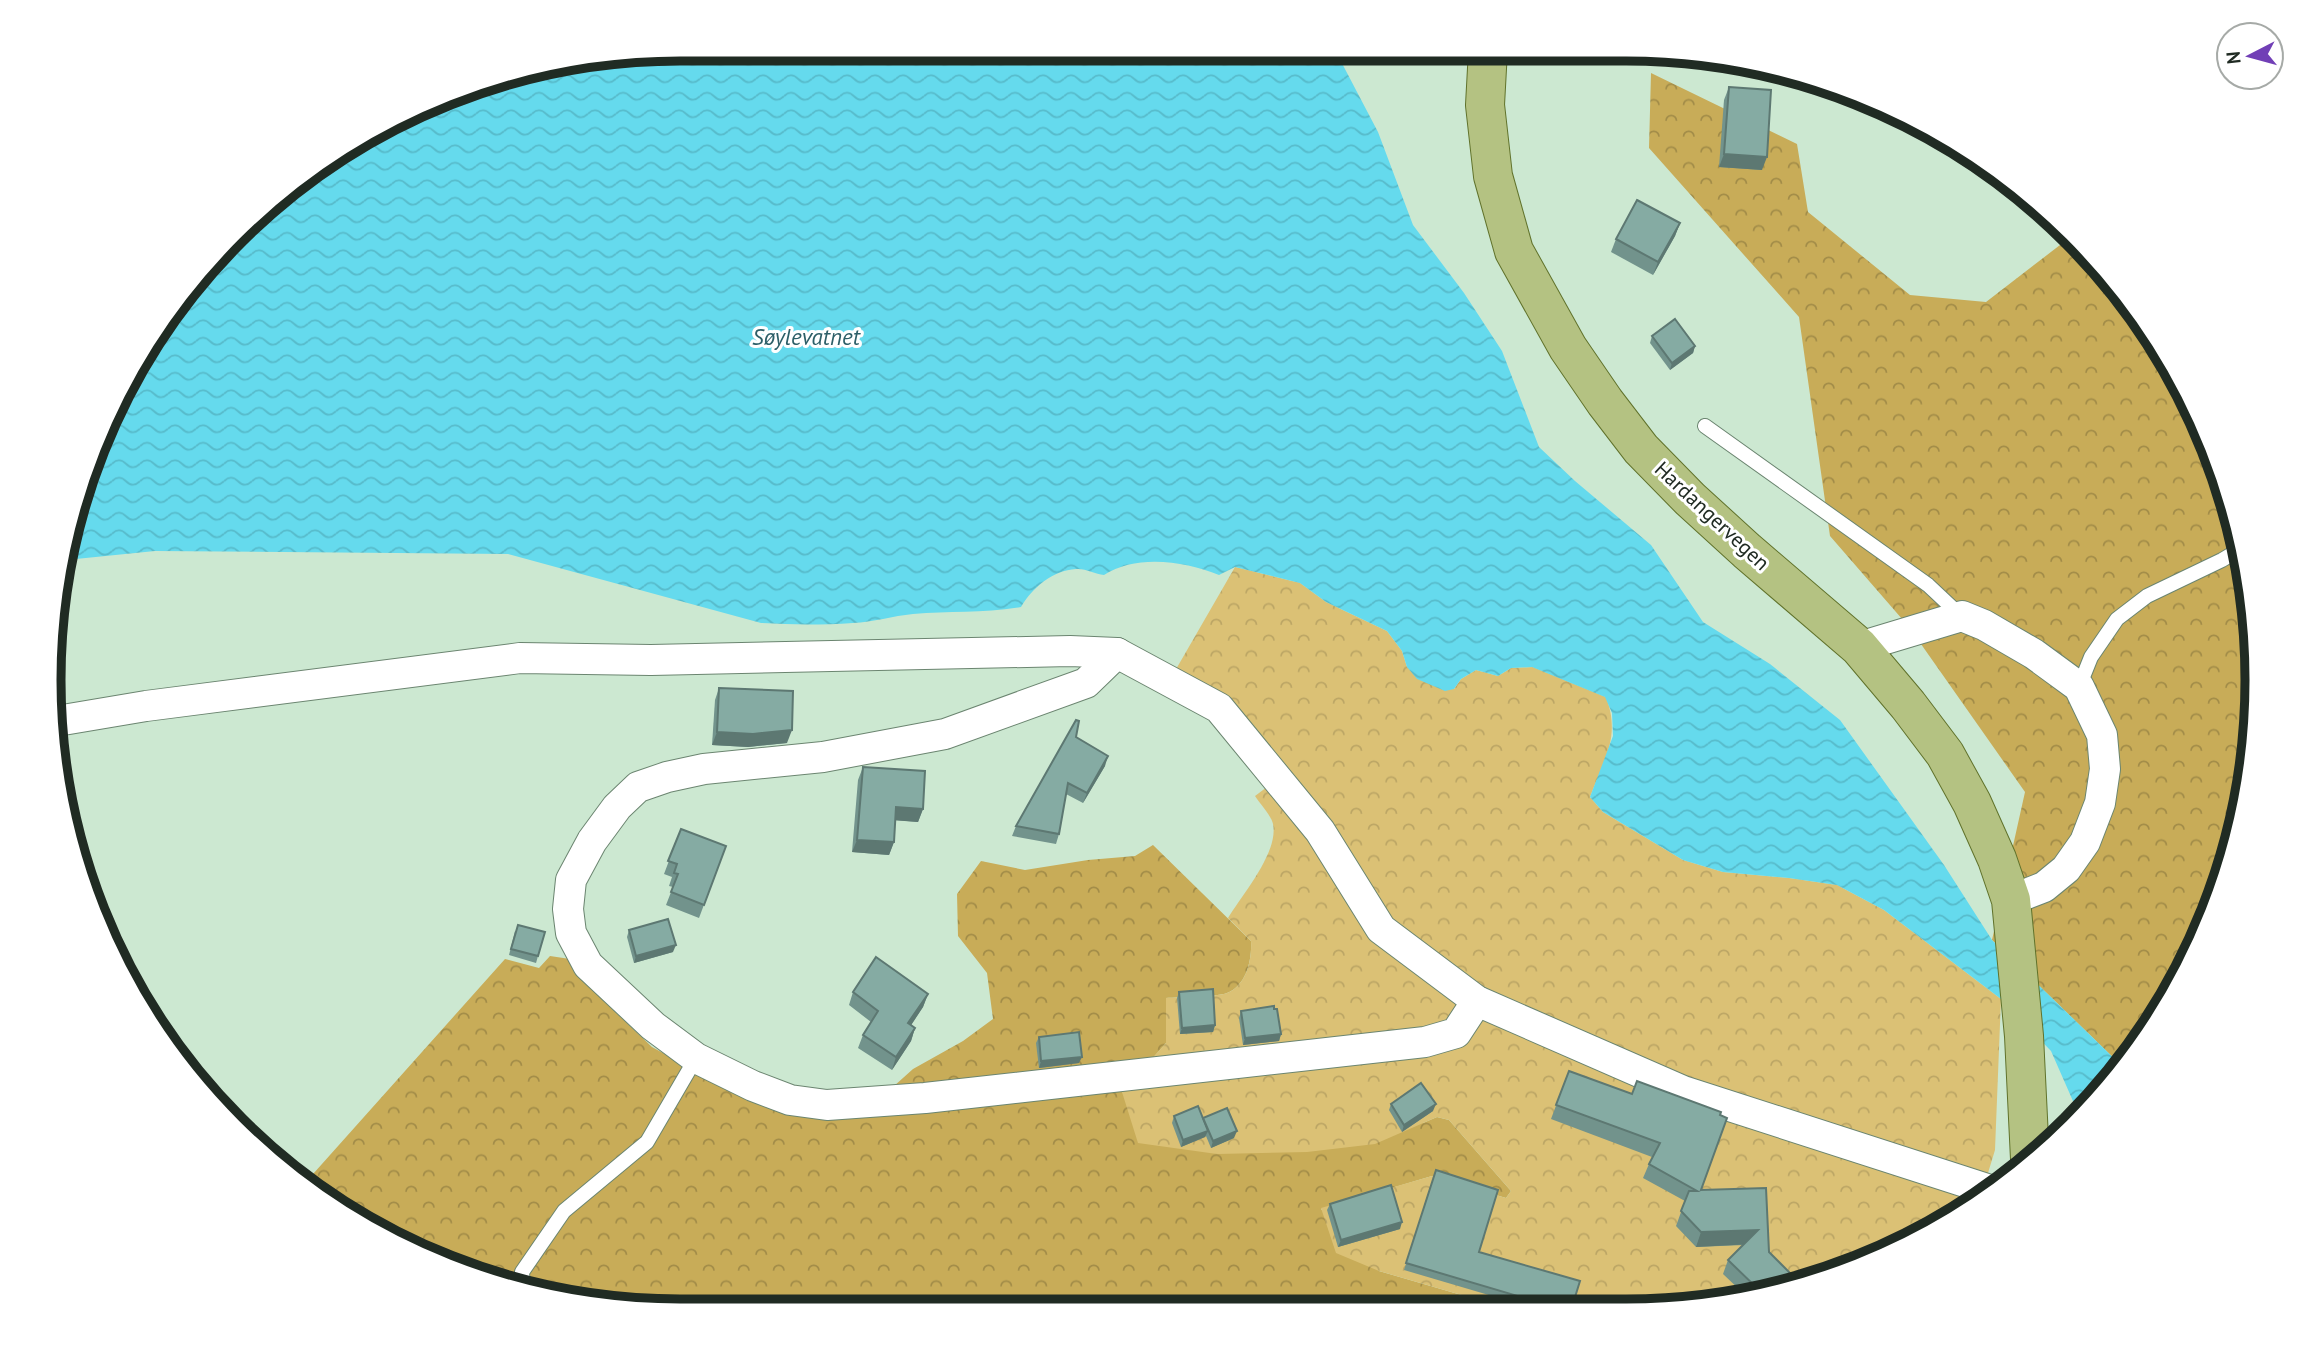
<svg xmlns="http://www.w3.org/2000/svg" width="2306" height="1360" viewBox="0 0 2306 1360" font-family="'PT Sans',sans-serif">
<style>
.forest{fill:url(#forest-crowns)}
.park{fill:url(#park-crowns)}
.water{fill:url(#water-waves)}
.lines{fill:none;stroke-linecap:round;stroke-linejoin:round}
.service-casing{stroke:#6b8570;stroke-width:16}
.minor-casing{stroke:#6b8570;stroke-width:32}
.primary-casing{stroke:#60722b;stroke-width:40}
.service{stroke:#fff;stroke-width:14}
.minor{stroke:#fff;stroke-width:30}
.primary{stroke:#b4c282;stroke-width:38}
.wall{fill:#72938c}
.shaded-wall{fill:#5d7872}
.building{fill:#85aba3;stroke:#5d7872;stroke-width:2}
.labels{text-anchor:middle;stroke-width:6;stroke-linejoin:round;paint-order:stroke}
.street-label{font-size:21px;fill:#202b23;stroke:#fff}
.water-label{font-size:23px;font-style:italic;fill:#2d5f68;stroke:#fff}
.rim{fill:none;stroke:#202b23;stroke-width:9}
</style>
<defs>
<pattern id="forest-crowns" width="20" height="18" patternUnits="userSpaceOnUse" patternTransform="scale(1.75)"><rect width="20" height="18" fill="#c8ac58"/><path d="M2 6a3 3 0 1 1 6 0M12 15a3 3 0 1 1 6 0" fill="none" stroke="#a28c48"/></pattern>
<pattern id="park-crowns" width="20" height="18" patternUnits="userSpaceOnUse" patternTransform="scale(1.75)"><rect width="20" height="18" fill="#dbc175"/><path d="M2 6a3 3 0 1 1 6 0M12 15a3 3 0 1 1 6 0" fill="none" stroke="#bca665"/></pattern>
<pattern id="water-waves" width="16" height="10" patternUnits="userSpaceOnUse" patternTransform="scale(1.75)"><rect width="16" height="10" fill="#65daed"/><path d="M0 5q4-4 8 0t8 0" fill="none" stroke="#57bbcb"/></pattern>
</defs>
<rect width="100%" height="100%" fill="#cce8d1"/>
<!-- forest -->
<g class="forest">
<path d="M1651,73L1797,144L1808,212L1910,295L1986,302L2073,235L2150,329L2209,438L2245,557L2257,680L2245,803L2209,921L2151,1030L2122,1066L1992,940L2025,792L1909,627L1830,536L1799,317L1649,148Z"/>
<path d="M1153,845L1251,941C1252,959 1247,985 1227,993C1218,997 1179,997 1166,998V1043L1122,1093L1423,1123L1437,1117L1449,1120L1511,1191L1506,1198L1432,1176L1321,1209L1379,1271L1513,1310H638L478,1278L330,1205L305,1183L505,959L539,968L550,956L570,959L606,1003L652,1047L749,1100L797,1115L828,1120L865,1112L913,1069L963,1041L993,1019L987,973L958,936L957,894L981,861L1025,870L1088,860L1135,856Z"/>
</g>
<!-- park -->
<path class="park" d="M1235,567L1300,583L1326,602L1387,631L1402,651L1407,667L1454,689L1461,679L1476,670L1498,676L1511,668L1533,667L1606,697C1621,737 1604,760 1590,797L1603,812L1683,860L1723,872L1789,878L1837,885L1884,910L2001,999L1995,1150L1981,1196L1942,1226L1828,1278L1668,1310H1513L1379,1271L1336,1253L1321,1208L1432,1176L1506,1198L1511,1191L1449,1120L1437,1117L1375,1144L1307,1152L1217,1154L1138,1143L1122,1092L1166,1043V998C1179,997 1218,997 1227,993C1247,985 1252,959 1251,941L1228,918C1242,895 1279,852 1273,824C1271,815 1260,804 1255,796L1271,784L1212,720L1164,690Z"/>
<!-- water -->
<path class="water" d="M680,49L1335,50L1378,132L1413,225L1464,293L1502,351L1539,447L1575,481L1651,545L1703,622L1770,664L1840,720L1944,865L1992,940L2122,1066L2080,1117L2051,1051L2001,999L1884,910L1837,885L1789,878L1723,872L1683,860L1603,812L1590,797L1613,736L1612,713L1605,697L1532,667L1511,668L1498,676L1476,670L1461,679L1454,689L1445,691L1417,679L1407,667L1402,651L1387,631L1326,602L1300,583L1235,567L1219,575C1185,561 1136,554 1104,575C1095,574 1085,568 1076,569C1053,570 1032,588 1021,607C985,613 949,611 913,614C893,616 873,622 853,623C823,625 792,625 761,623L508,554L155,551L66,560L71,516L156,329L296,179L478,82Z"/>
<g class="lines">
<!-- service casing -->
<g class="service-casing">
<g id="service">
<path d="M1705,426L1928,585L1961,616"/>
<path d="M2079,687L2091,657L2117,619L2147,596L2222,560L2242,548"/>
<path d="M523,1287L522,1272L564,1211L647,1142L696,1058"/>
</g>
</g>
<!-- minor casing -->
<g class="minor-casing">
<g id="minor">
<path d="M1859,647L1962,616L1984,625L2034,654L2079,687L2102,735L2105,769L2100,803L2085,842L2066,869L2044,887L2011,900"/>
<path d="M1117,653L1086,683L945,734L823,757L704,769L667,777L638,787L617,807L592,841L571,880L568,909L571,933L588,965L653,1026L696,1058L753,1086L790,1100L827,1105L925,1098L1425,1042L1456,1033L1477,1001"/>
<path d="M51,722L146,706L520,658L651,660L1070,651L1117,653L1219,708L1320,831L1381,929L1477,1001L1683,1091L1990,1190"/>
</g>
</g>
<!-- primary casing -->
<g class="primary-casing">
<path id="primary" d="M1488,50L1485,105L1493,176L1514,251L1568,348L1605,402L1641,449L1690,499L1747,551L1859,647L1908,705L1945,754L1972,803L1997,859L2011,900L2024,1036L2030,1159"/>
</g>
<!-- service -->
<use href="#service" class="service"/>
<!-- minor -->
<use href="#minor" class="minor"/>
<!-- primary -->
<use href="#primary" class="primary"/>
</g>
<!-- wall -->
<g class="wall">
<path d="M1729,87L1762,170L1719,167L1724,100Z"/>
<path d="M1680,223L1675,236L1653,275L1611,252L1616,239Z"/>
<path d="M1652,336L1695,346L1693,353L1670,370L1650,343Z"/>
<path d="M719,688L787,743L748,747L712,745L715,700Z"/>
<path d="M1076,737L1105,766L1083,803L1066,794L1059,834L1056,844L1012,836L1016,826Z"/>
<path d="M863,767L923,809L918,822L895,820L894,842L889,855L852,852L858,780Z"/>
<path d="M681,829L726,846L699,918L666,905L673,887L669,886L672,877L664,874Z"/>
<path d="M629,930L673,952L634,963L627,937Z"/>
<path d="M515,931L538,956L536,963L509,955Z"/>
<path d="M853,992L928,994L923,1007L911,1025L915,1028L911,1041L892,1070L858,1048L863,1035L871,1022L849,1005Z"/>
<path d="M1179,992L1215,1025L1213,1032L1180,1034L1177,998Z"/>
<path d="M1274,1009L1281,1034L1279,1041L1243,1045L1239,1018L1241,1011Z"/>
<path d="M1039,1037L1079,1063L1039,1068L1036,1043Z"/>
<path d="M1569,1071L1632,1094L1701,1190L1769,1252L1791,1274L1787,1286L1744,1294L1723,1274L1728,1260L1744,1245L1696,1247L1676,1226L1685,1201L1643,1178L1652,1157L1551,1119Z"/>
<path d="M1391,1104L1433,1111L1402,1132L1389,1110Z"/>
<path d="M1174,1116L1203,1119L1234,1138L1211,1148L1206,1136L1205,1137L1181,1147L1172,1123Z"/>
<path d="M1436,1170L1479,1252L1571,1310H1540L1404,1270Z"/>
<path d="M1330,1204L1400,1229L1338,1247L1327,1210Z"/>
</g>
<!-- shaded-wall -->
<g class="shaded-wall">
<path d="M1724,154L1767,157L1762,170L1719,167Z"/>
<path d="M1680,223L1675,236L1653,275L1658,262Z"/>
<path d="M1695,346L1693,353L1670,370L1672,363Z"/>
<path d="M792,730L787,743L748,747L712,745L717,732Z"/>
<path d="M1108,756L1105,766L1083,803L1087,793Z"/>
<path d="M896,807L923,809L918,822L891,820Z"/>
<path d="M857,840L894,842L889,855L852,852Z"/>
<path d="M676,945L673,952L634,963L636,956Z"/>
<path d="M928,994L923,1007L904,1036L908,1023Z"/>
<path d="M1215,1025L1213,1032L1180,1034L1182,1028Z"/>
<path d="M915,1028L911,1041L892,1070L896,1057Z"/>
<path d="M1281,1034L1279,1041L1243,1045L1245,1038Z"/>
<path d="M1082,1057L1079,1063L1039,1068L1041,1061Z"/>
<path d="M1436,1104L1433,1111L1402,1132L1404,1125Z"/>
<path d="M1208,1131L1205,1137L1181,1147L1183,1140Z"/>
<path d="M1237,1131L1234,1138L1211,1148L1213,1141Z"/>
<path d="M1402,1222L1400,1229L1338,1247L1341,1240Z"/>
<path d="M1758,1230L1753,1244L1696,1247L1701,1232Z"/>
<path d="M1791,1274L1787,1286L1778,1288Z"/>
</g>
<!-- building -->
<g class="building">
<path d="M1729,87L1771,90L1767,157L1724,154Z"/>
<path d="M1637,200L1680,223L1658,262L1616,239Z"/>
<path d="M1675,319L1695,346L1672,363L1652,336Z"/>
<path d="M719,688L793,691L792,730L753,734L717,732Z"/>
<path d="M1076,720L1079,721L1076,737L1108,756L1087,793L1068,783L1059,834L1016,826Z"/>
<path d="M863,767L925,771L923,809L896,807L894,842L857,840Z"/>
<path d="M681,829L726,846L704,905L671,892L678,874L674,873L677,864L668,861Z"/>
<path d="M668,919L676,945L636,956L629,930Z"/>
<path d="M518,925L545,932L538,956L511,949Z"/>
<path d="M876,957L928,994L908,1023L915,1028L896,1057L863,1035L878,1011L853,992Z"/>
<path d="M1213,989L1215,1025L1182,1028L1179,992Z"/>
<path d="M1274,1006V1009H1277L1281,1034L1245,1038L1241,1011Z"/>
<path d="M1079,1032L1082,1057L1041,1061L1039,1037Z"/>
<path d="M1569,1071L1632,1094L1637,1081L1721,1112L1720,1115L1727,1118L1701,1190L1766,1188L1769,1252L1791,1274L1778,1288L1760,1291L1728,1260L1758,1230L1701,1232L1681,1211L1689,1191H1697L1649,1164L1660,1143L1556,1105Z"/>
<path d="M1421,1083L1436,1104L1404,1125L1391,1104Z"/>
<path d="M1198,1106L1208,1131L1183,1140L1174,1116Z"/>
<path d="M1227,1108L1237,1131L1213,1141L1203,1118Z"/>
<path d="M1436,1170L1498,1190L1479,1252L1580,1281L1571,1310H1565L1406,1263Z"/>
<path d="M1391,1185L1402,1222L1341,1240L1330,1204Z"/>
</g>
<g class="labels">
<!-- street labels -->
<g class="street-label">
<text transform="translate(1712 516) rotate(43)" y="7">Hardangervegen</text>
</g>
<!-- water labels -->
<g class="water-label">
<text x="806" y="345">Søylevatnet</text>
</g>
</g>
<!-- crop -->
<path d="M0 0H2306V1360H0ZM680 61H1626A619 619 0 0 1 2245 680V680A619 619 0 0 1 1626 1299H680A619 619 0 0 1 61 680V680A619 619 0 0 1 680 61Z" fill="#fff" fill-rule="evenodd"/>
<path class="rim" d="M680 61H1626A619 619 0 0 1 2245 680V680A619 619 0 0 1 1626 1299H680A619 619 0 0 1 61 680V680A619 619 0 0 1 680 61Z"/>
<!-- north arrow -->
<g transform="translate(2250 56) rotate(264)"><circle r="33" fill="#ffffff" stroke="#a6aaa7" stroke-width="2"/>
<path d="M0-5L12 26L0 18L-12 26Z" fill="#713fb6"/>
<text y="-10" font-size="19" font-weight="bold" text-anchor="middle" fill="#202b23">N</text>
</g>
</svg>
